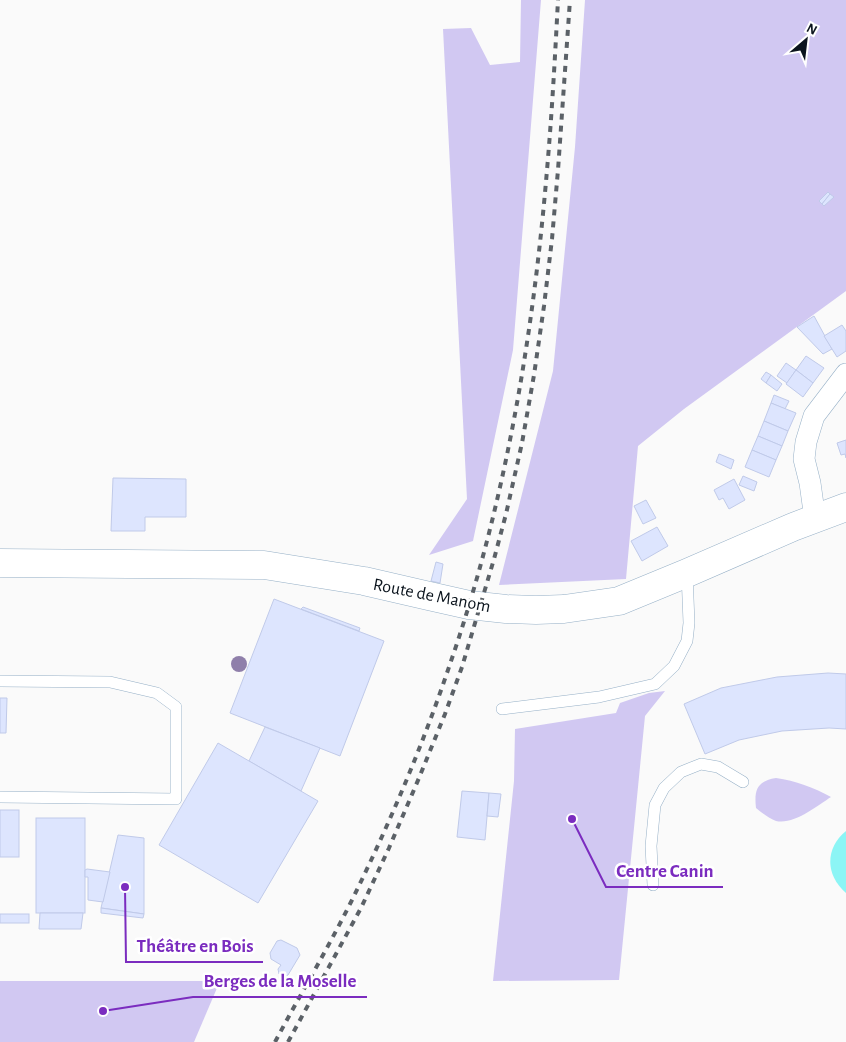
<svg xmlns="http://www.w3.org/2000/svg" width="846" height="1042" viewBox="0 0 846 1042" font-family="'Alegreya Sans',sans-serif">
<style>
.green{fill:#d1c8f2}
.water{fill:#8cf5f5}
.building{fill:#dde5fe;stroke:#c0cae9}
.lines{fill:none;stroke-linecap:round;stroke-linejoin:round}
.lane-casing{stroke:#96b0c7;stroke-width:12}
.street-casing{stroke:#96b0c7;stroke-width:22}
.secondary-casing{stroke:#96b0c7;stroke-width:29}
.lane{stroke:#fff;stroke-width:11}
.street{stroke:#fff;stroke-width:21}
.secondary{stroke:#fff;stroke-width:28}
.rail{stroke:#5b6167;stroke-width:4;stroke-dasharray:6 6;stroke-linecap:butt}
.tree{fill:#8f7faa}
.labels{text-anchor:middle;stroke-width:5;stroke-linejoin:round;paint-order:stroke}
.street-label{font-size:18px;fill:#0b141d;stroke:#fff}
.leader{fill:none;stroke:#7b2cbf;stroke-width:2}
.callout-dot{fill:#7b2cbf;stroke:#fff;stroke-width:2}
.callout-label{font-size:19px;text-anchor:middle;font-weight:bold;fill:#7b2cbf;stroke:#fff;stroke-width:5;stroke-linejoin:round;paint-order:stroke}
</style>
<rect width="100%" height="100%" fill="#fafafa"/>
<!-- green -->
<g class="green">
<path d="M521,0H541L513,350L473,541L429,555L467,499L443,29L471,28L490,65L520,62Z"/>
<path d="M585,0H846V291L684,409L638,446L626,579L499,585L553,371L575,147Z"/>
<path d="M665,691L645,716L619,980L493,981L514,781L515,729L616,713L620,703L649,693Z"/>
<path d="M776,778C796,781 813,787 831,797C817,806 794,825 776,821C768,818 762,813 756,808C754,790 757,781 776,778Z"/>
<path d="M0,981H220L194,1042H0Z"/>
</g>
<!-- water -->
<path class="water" d="M846,831V893C825,875 825,848 846,831Z"/>
<!-- building -->
<g class="building">
<path d="M828,192L830,194L822,204L819,201Z"/>
<path d="M830,194L834,197L824,206L822,204Z"/>
<path d="M814,316L832,349L823,354L797,327Z"/>
<path d="M842,325L846,331V351L837,357L824,336Z"/>
<path d="M806,356L824,368L813,383L796,370Z"/>
<path d="M786,363L796,370L787,383L777,376Z"/>
<path d="M796,370L813,383L803,397L786,384Z"/>
<path d="M766,372L771,375L766,383L761,379Z"/>
<path d="M771,375L782,384L777,391L766,383Z"/>
<path d="M774,395L789,401L785,409L771,403Z"/>
<path d="M771,403L796,413L788,431L764,421Z"/>
<path d="M764,421L788,431L782,446L758,436Z"/>
<path d="M758,436L782,446L776,460L752,450Z"/>
<path d="M846,440V458L845,454L841,455L837,443Z"/>
<path d="M752,450L776,460L769,477L745,467Z"/>
<path d="M719,454L734,460L731,469L716,462Z"/>
<path d="M743,476L757,482L754,491L739,485Z"/>
<path d="M113,478L186,479V517H145V531H111Z"/>
<path d="M734,479L745,500L729,509L723,498L719,500L714,490Z"/>
<path d="M646,500L656,518L643,524L634,506Z"/>
<path d="M657,527L668,546L642,561L631,541Z"/>
<path d="M436,562L443,564L440,583L431,581Z"/>
<path d="M274,599L384,641L340,756L230,713Z"/>
<path d="M303,607L360,628L359,631L301,609Z"/>
<path d="M828,673L846,674V729L829,728L782,731L739,740L705,754L684,704L721,688L777,677Z"/>
<path d="M0,698H7L6,733H0Z"/>
<path d="M265,727L320,748L301,791L249,761Z"/>
<path d="M218,743L318,801L258,903L159,845Z"/>
<path d="M462,791L489,793L485,840L457,837Z"/>
<path d="M489,793L501,794L498,817L487,816Z"/>
<rect x="0" y="810" width="19" height="47"/>
<rect x="36" y="818" width="49" height="95"/>
<path d="M118,835L144,838V914L101,908Z"/>
<path d="M87,869L110,872L103,902L88,900V877H85V870Z"/>
<path d="M101,908L144,914L143,918L101,913Z"/>
<path d="M40,913H83L81,929H39Z"/>
<rect x="0" y="914" width="29" height="9"/>
<path d="M281,940L297,948L300,955L288,975L284,977L279,974L278,969L281,965L271,959L270,953L277,941Z"/>
</g>
<g class="lines">
<!-- lane casing -->
<g class="lane-casing">
<g id="lane">
<path d="M0,681L110,682L157,693L176,707V799L0,797"/>
<path d="M502,709L599,697L655,684L674,666L687,641L689,623L687,573"/>
<path d="M653,885L651,846L655,805L664,788L681,772L701,764L718,767L743,782"/>
</g>
</g>
<!-- street casing -->
<g class="street-casing">
<path id="street" d="M815,519L810,483L804,459L806,442L814,416L846,374"/>
</g>
<!-- secondary casing -->
<g class="secondary-casing">
<path id="secondary" d="M0,563L264,565L364,581L429,596L469,605L506,609L536,610L564,609L619,601L687,573L793,527L846,507"/>
</g>
<!-- lane -->
<use href="#lane" class="lane"/>
<!-- street -->
<use href="#street" class="street"/>
<!-- secondary -->
<use href="#secondary" class="secondary"/>
<!-- rail -->
<g class="rail">
<path d="M275,1042C300,995 327,950 351,902C389,825 423,745 450,664C505,505 533,337 547,170C552,113 555,57 558,0"/>
<path d="M288,1042L361,908L389,848L419,778L445,714L462,667L494,559L506,514L522,443L534,375L544,306L552,239L558,170L570,0"/>
</g>
</g>
<!-- trees -->
<circle class="tree" cx="239" cy="664" r="8"/>
<g class="labels">
<!-- street labels -->
<g class="street-label">
<text transform="translate(432 595) rotate(11)" y="6">Route de Manom</text>
</g>
</g>
<!-- callouts -->
<path class="leader" d="M572 819L606 887H723M125 887L126 962H263M103 1011L193 997H367"/>
<g class="callout-dot">
<circle cx="572" cy="819" r="5"/>
<circle cx="125" cy="887" r="5"/>
<circle cx="103" cy="1011" r="5"/>
</g>
<g class="callout-label">
<text x="665" y="877">Centre Canin</text>
<text x="195" y="952">Théâtre en Bois</text>
<text x="280" y="987">Berges de la Moselle</text>
</g>
<!-- north arrow -->
<g transform="translate(806 40) rotate(28)" stroke="#ffffff" stroke-width="4" paint-order="stroke">
<path d="M0-4L9 19L0 12L-9 19Z" fill="#0b141d"/>
<text y="-8" font-size="14" font-weight="bold" text-anchor="middle" fill="#0b141d">N</text>
</g>
</svg>
